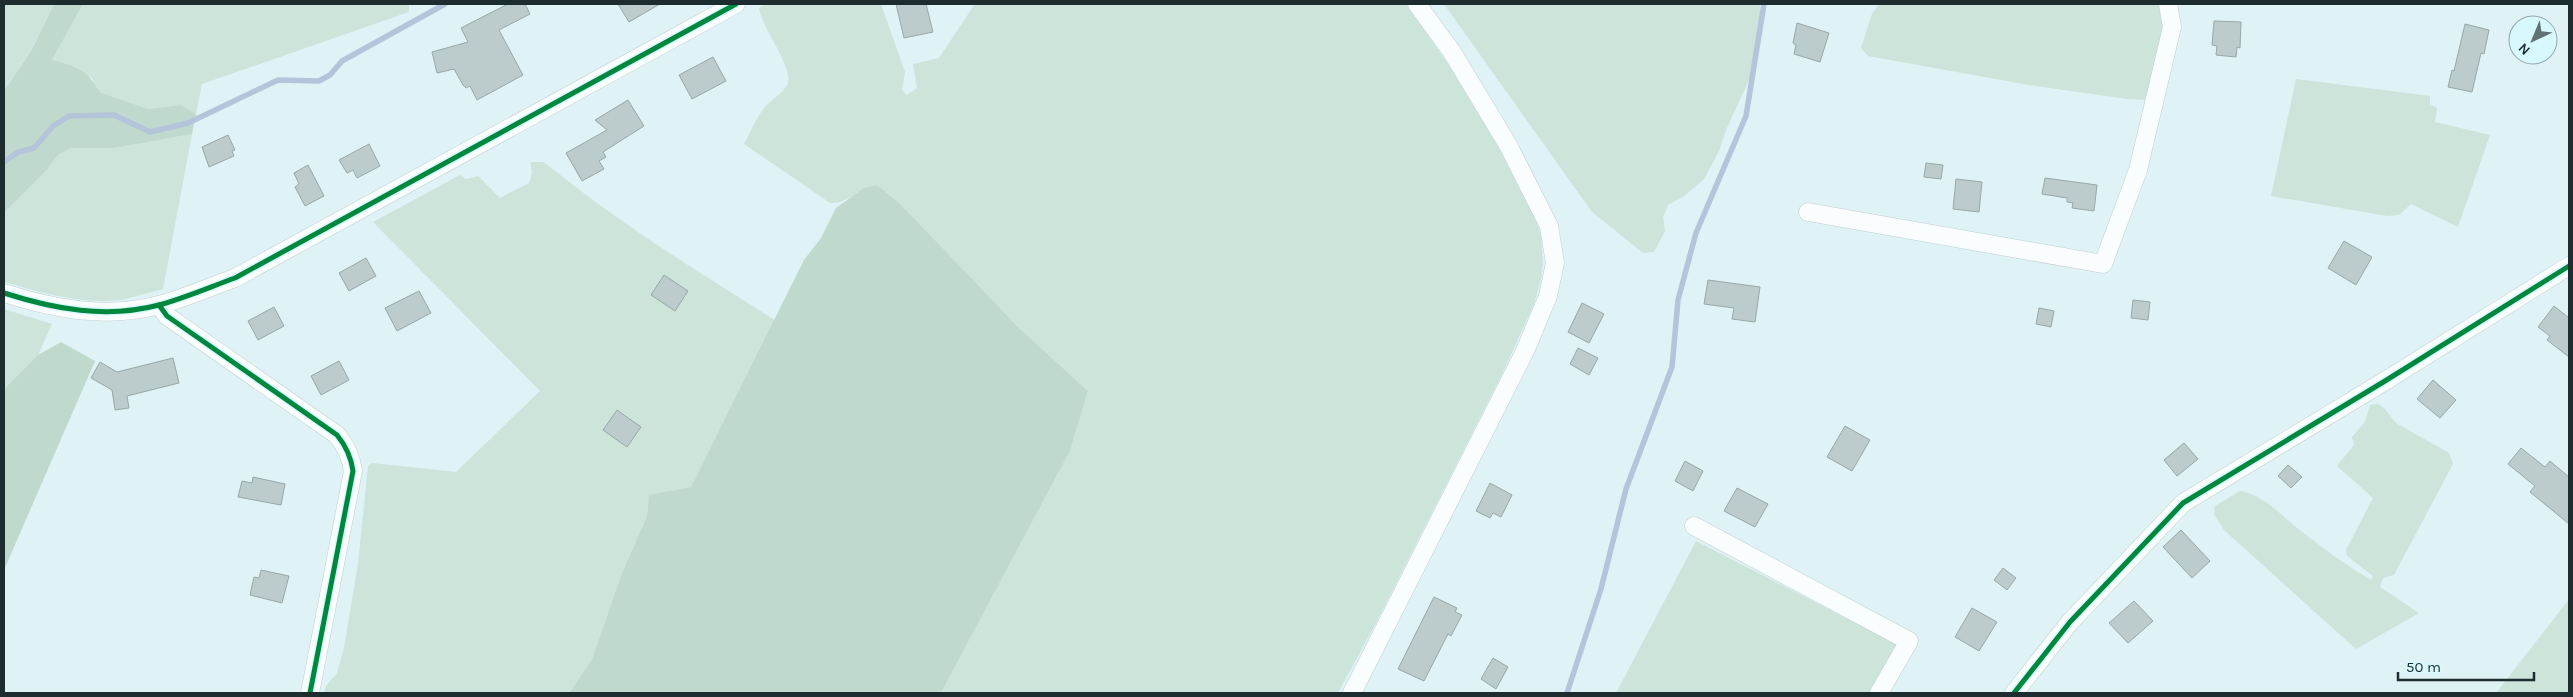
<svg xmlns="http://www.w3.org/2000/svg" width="2573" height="697" viewBox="0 0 2573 697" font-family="Karla,sans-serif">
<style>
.green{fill:#cce4da}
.forest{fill:#c0d9cd}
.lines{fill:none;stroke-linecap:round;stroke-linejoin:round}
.stream{stroke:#b4c4da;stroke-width:5.5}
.building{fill:#bccccc;stroke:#98a8a7}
.minor-casing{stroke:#bfcfd2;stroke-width:19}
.minor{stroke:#fafdfe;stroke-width:18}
.cycleway-casing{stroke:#d7f8fd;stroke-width:8}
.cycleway{stroke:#00873e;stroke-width:5}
</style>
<rect width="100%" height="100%" fill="#dff2f5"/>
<!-- green -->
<g class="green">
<path d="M4,4H54L32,48L4,91Z"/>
<path d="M83,4H409V12L202,84L196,114L181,105L148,109L100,92L92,78L52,60Z"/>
<path d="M766,4H881L905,72L902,90L907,95L917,88L913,64L939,58L975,4H1406L1478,107L1535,217L1541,236L1543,262L1541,279L1534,304L1502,374L1377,621L1338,693H941L1070,451L1088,391L1017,326L877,185C859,190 848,203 830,203L744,144C751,132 756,117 765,107C771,100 782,94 787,85C796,70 762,29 759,8Z"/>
<path d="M1444,4H1760V36L1755,67L1726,130L1719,151L1704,179L1683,197L1668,205L1663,217L1665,231L1654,252L1643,253L1592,212Z"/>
<path d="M1879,4H2163L2165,22L2150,100L2127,99L2029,85L1868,56L1861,48L1872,14Z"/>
<path d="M2296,79L2430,96V104L2437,108L2435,122L2490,135L2458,227L2411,204L2399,215L2387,216L2271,196Z"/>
<path d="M192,134L163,289C151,292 138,296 126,299C85,306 43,293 4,282V213L46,171L58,155L71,148H115Z"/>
<path d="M530,162H544C616,221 695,270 775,320L691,487L649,496L647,516L622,573L592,659L569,693H324L326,686L337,673L344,648L358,564L368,466L372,463L456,472L540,391L373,222L460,175L466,179L478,176L500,198L529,183L532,173Z"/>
<path d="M4,309L52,324L38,355L6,387L4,393Z"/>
<path d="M2378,404L2385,409L2396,423L2449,453L2453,464L2394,575L2383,578L2380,587L2419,613L2356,649L2224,530L2214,514L2215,506L2240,491C2265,495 2281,516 2301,531C2323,548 2347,566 2371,580L2373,576L2347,556L2346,550L2373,498L2337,466L2354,445L2352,437L2365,422L2370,405Z"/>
<path d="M1696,541L1900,646L1874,693H1616Z"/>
<path d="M2569,598V693H2496L2567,602Z"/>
</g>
<!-- forest -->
<g class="forest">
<path d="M54,4H83L52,60C76,67 86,68 100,92L148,109L181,105L196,114L192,134L115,148H71L58,155L46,171L4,213V91L32,49Z"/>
<path d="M877,185L900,204L1017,326L1088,391L1070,451L941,693H569L592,659L622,573L647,516L649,495L691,487L804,260L821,238L836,208L864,188Z"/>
<path d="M61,342L95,361L4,570V393L6,387L38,355Z"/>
</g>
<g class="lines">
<!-- stream -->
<g class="stream">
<path d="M4,162L18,152L34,148L53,126L69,116L114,115L150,132L188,123L278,80L319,81L330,75L342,61L445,4"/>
<path d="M1567,693L1601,589L1626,489L1672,367L1678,300L1696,233L1746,116L1764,4"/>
</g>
</g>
<!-- building -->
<g class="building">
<path d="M508,4H525L530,14L499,30L523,75L477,100L470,86L466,88L463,85L454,69L437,73L432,52L468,42L461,28Z"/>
<path d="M618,4H660L629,22Z"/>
<path d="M896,4H926L933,32L904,38Z"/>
<path d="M2214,21L2241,22L2240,48L2237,47L2236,57L2216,55L2217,46L2212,45Z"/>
<path d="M1797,23L1829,33L1820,62L1794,54L1796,45L1793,43Z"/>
<path d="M2465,24L2489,30L2484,54L2481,53L2472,92L2448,87L2452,70L2454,71Z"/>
<path d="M713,57L726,81L692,99L679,75Z"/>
<path d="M628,100L644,126L603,152L606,157L599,161L604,169L582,181L566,153L607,130L595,120Z"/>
<path d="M228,135L235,150L232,151L234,156L209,167L202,147Z"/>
<path d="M369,144L380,166L357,178L353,170L347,173L339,160Z"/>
<path d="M1926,163L1943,165L1941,179L1924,177Z"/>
<path d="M308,165L324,196L305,206L295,187L299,184L294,173Z"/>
<path d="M2045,178L2097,185L2094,211L2072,208L2073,203L2067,202V198L2042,194Z"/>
<path d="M1956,179L1982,182L1979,212L1953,209Z"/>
<path d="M2344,241L2372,257L2356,285L2328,268Z"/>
<path d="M366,258L376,276L349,291L339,273Z"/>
<path d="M664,275L688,291L675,311L651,295Z"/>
<path d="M1708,280L1760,287L1755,322L1732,319L1734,308L1704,304Z"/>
<path d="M419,291L431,313L397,331L385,308Z"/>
<path d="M2133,300L2150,302L2148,320L2131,318Z"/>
<path d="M1582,303L1604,314L1589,343L1568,332Z"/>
<path d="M2554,306L2569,318V357L2547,340L2550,336L2538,327Z"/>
<path d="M274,307L284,326L258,340L248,321Z"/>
<path d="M2039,308L2054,311L2051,327L2036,324Z"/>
<path d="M1578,348L1598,358L1589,375L1570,364Z"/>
<path d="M173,358L179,383L127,396L129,408L115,410L112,390L91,378L100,362L117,372Z"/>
<path d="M339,361L349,380L321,395L311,376Z"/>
<path d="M2433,380L2456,400L2440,418L2417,399Z"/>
<path d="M617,410L641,427L627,447L603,430Z"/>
<path d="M1845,426L1870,440L1852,471L1827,457Z"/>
<path d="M2184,443L2198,459L2177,476L2164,460Z"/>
<path d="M2521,448L2545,467L2550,461L2569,477V524L2530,492L2535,486L2508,464Z"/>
<path d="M1685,461L1703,471L1693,491L1675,481Z"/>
<path d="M2288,465L2302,477L2291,488L2278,476Z"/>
<path d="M253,477L285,484L281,505L238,497L242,481L252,483Z"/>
<path d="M1490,483L1512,495L1501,517L1493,513L1490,518L1476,511Z"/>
<path d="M1737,488L1768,504L1755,527L1724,511Z"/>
<path d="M2181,530L2210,561L2192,578L2163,547Z"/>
<path d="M2003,568L2016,578L2007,590L1994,580Z"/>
<path d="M261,570L289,576L282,603L250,595L254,577L259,578Z"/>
<path d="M1434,597L1457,608L1455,612L1462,615L1451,636L1448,634L1424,681L1398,669Z"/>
<path d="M2134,601L2153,621L2128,643L2109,623Z"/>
<path d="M1972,608L1997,622L1979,651L1955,637Z"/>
<path d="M1493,658L1508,667L1496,689L1481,679Z"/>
</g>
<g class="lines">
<!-- minor casing -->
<g class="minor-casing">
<g id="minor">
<path d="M1808,212L2103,264L2138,170L2172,27L2168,4"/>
<path d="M4,293C54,309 106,319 159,305C185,298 210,287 235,278L736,4"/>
<path d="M159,305L167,316L337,435C346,446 351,456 353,471L310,693"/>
<path d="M1694,526L1909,641L1879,693"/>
<path d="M1352,693L1525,351L1548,296L1555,263L1549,226L1508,145L1452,52L1417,4"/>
<path d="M2014,693L2070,622L2183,503L2385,381L2569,266"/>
</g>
</g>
<!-- minor -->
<use href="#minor" class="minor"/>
<!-- cycleway casing -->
<g class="cycleway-casing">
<g id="cycleway">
<path d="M4,293C54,309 106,319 159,305C185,298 210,287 235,278L736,4"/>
<path d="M159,305L167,316L337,435C346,446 351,456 353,471L310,693"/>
<path d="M2014,693L2070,622L2183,503L2385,381L2569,266"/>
</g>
</g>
<!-- cycleway -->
<use href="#cycleway" class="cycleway"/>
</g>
<!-- border -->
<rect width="2573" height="697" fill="none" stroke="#1d2d2f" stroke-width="10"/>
<!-- north arrow -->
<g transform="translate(2533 40) rotate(224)"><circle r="24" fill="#d7f8fd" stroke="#8da7ab"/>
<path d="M0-4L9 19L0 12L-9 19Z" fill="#617274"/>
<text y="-8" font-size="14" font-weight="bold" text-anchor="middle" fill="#1d2d2f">N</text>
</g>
<!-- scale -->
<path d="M2398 672v8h136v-8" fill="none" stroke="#1d2d2f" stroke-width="2.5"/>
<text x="2406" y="672" font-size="15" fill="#1d2d2f" stroke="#d7f8fd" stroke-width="4" paint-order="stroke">50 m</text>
</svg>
